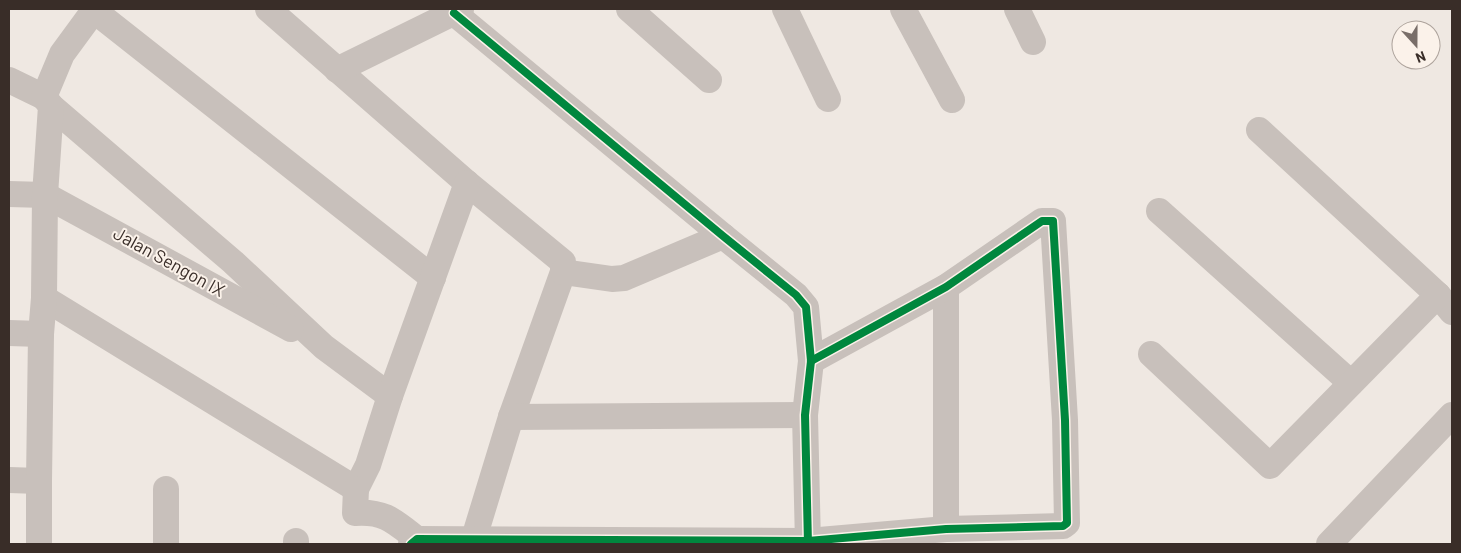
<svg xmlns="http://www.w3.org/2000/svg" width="1461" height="553" viewBox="0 0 1461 553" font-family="Barlow,sans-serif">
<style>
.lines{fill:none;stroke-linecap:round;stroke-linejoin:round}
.minor{stroke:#c8c0bb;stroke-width:26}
.cycleway-casing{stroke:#fbf2ea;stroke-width:11}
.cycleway{stroke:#00873e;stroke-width:8}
.labels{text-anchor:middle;stroke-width:4;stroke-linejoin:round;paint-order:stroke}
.street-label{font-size:18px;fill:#392d28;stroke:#fbf2ea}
</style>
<rect width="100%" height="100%" fill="#efe8e2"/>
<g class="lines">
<!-- minor -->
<g class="minor">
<path d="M92,9L433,278"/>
<path d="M268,9L467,183L563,262V272L511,417L474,538"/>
<path d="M629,9L709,80"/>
<path d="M785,9L828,99"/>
<path d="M903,9L952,100"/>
<path d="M1017,9L1033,42"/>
<path d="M454,13L723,236L796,295L806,307L811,361L805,415L808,544"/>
<path d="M337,70L461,9"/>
<path d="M9,80L44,97"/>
<path d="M51,106L233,262L324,347L390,396"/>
<path d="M1259,130L1438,295L1452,312"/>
<path d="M9,194L45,195L291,329"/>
<path d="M1159,211L1351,383"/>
<path d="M563,272L612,279L624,278L723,236"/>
<path d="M44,298L356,489L368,465L390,396L467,183"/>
<path d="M9,333L41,334"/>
<path d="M1151,354L1270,466L1438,295"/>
<path d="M511,417L805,415"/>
<path d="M9,480L39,481"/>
<path d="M166,489V544"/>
<path d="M356,489L355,513C385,511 394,521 417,539"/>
<path d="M946,529V287"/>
<path d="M296,541V544"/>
<path d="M39,544V481L41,334L44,298L45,195L51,106L44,97L62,54L95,9"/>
<path d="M411,544L417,539L808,541L946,529L1063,526L1067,523L1065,420L1053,221H1042L946,287L811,361"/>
<path d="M1329,544L1452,415"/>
</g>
<!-- cycleway casing -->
<g class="cycleway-casing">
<g id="cycleway">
<path d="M454,13L723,236L796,295L806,307L811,361L805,415L808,544"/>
<path d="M411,544L417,539L808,541L946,529L1063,526L1067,523L1065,420L1053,221H1042L946,287L811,361"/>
</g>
</g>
<!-- cycleway -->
<use href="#cycleway" class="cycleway"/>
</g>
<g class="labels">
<!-- street labels -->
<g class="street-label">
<text transform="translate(169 262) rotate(29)" y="6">Jalan Sengon IX</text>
</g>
</g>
<!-- border -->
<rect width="1461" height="553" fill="none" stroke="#392d28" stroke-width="20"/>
<!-- north arrow -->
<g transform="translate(1416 45) rotate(159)"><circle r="24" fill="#fbf2ea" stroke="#ada39c"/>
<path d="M0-4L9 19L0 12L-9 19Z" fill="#796e69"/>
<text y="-8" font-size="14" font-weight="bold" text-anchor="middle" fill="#392d28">N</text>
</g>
</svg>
